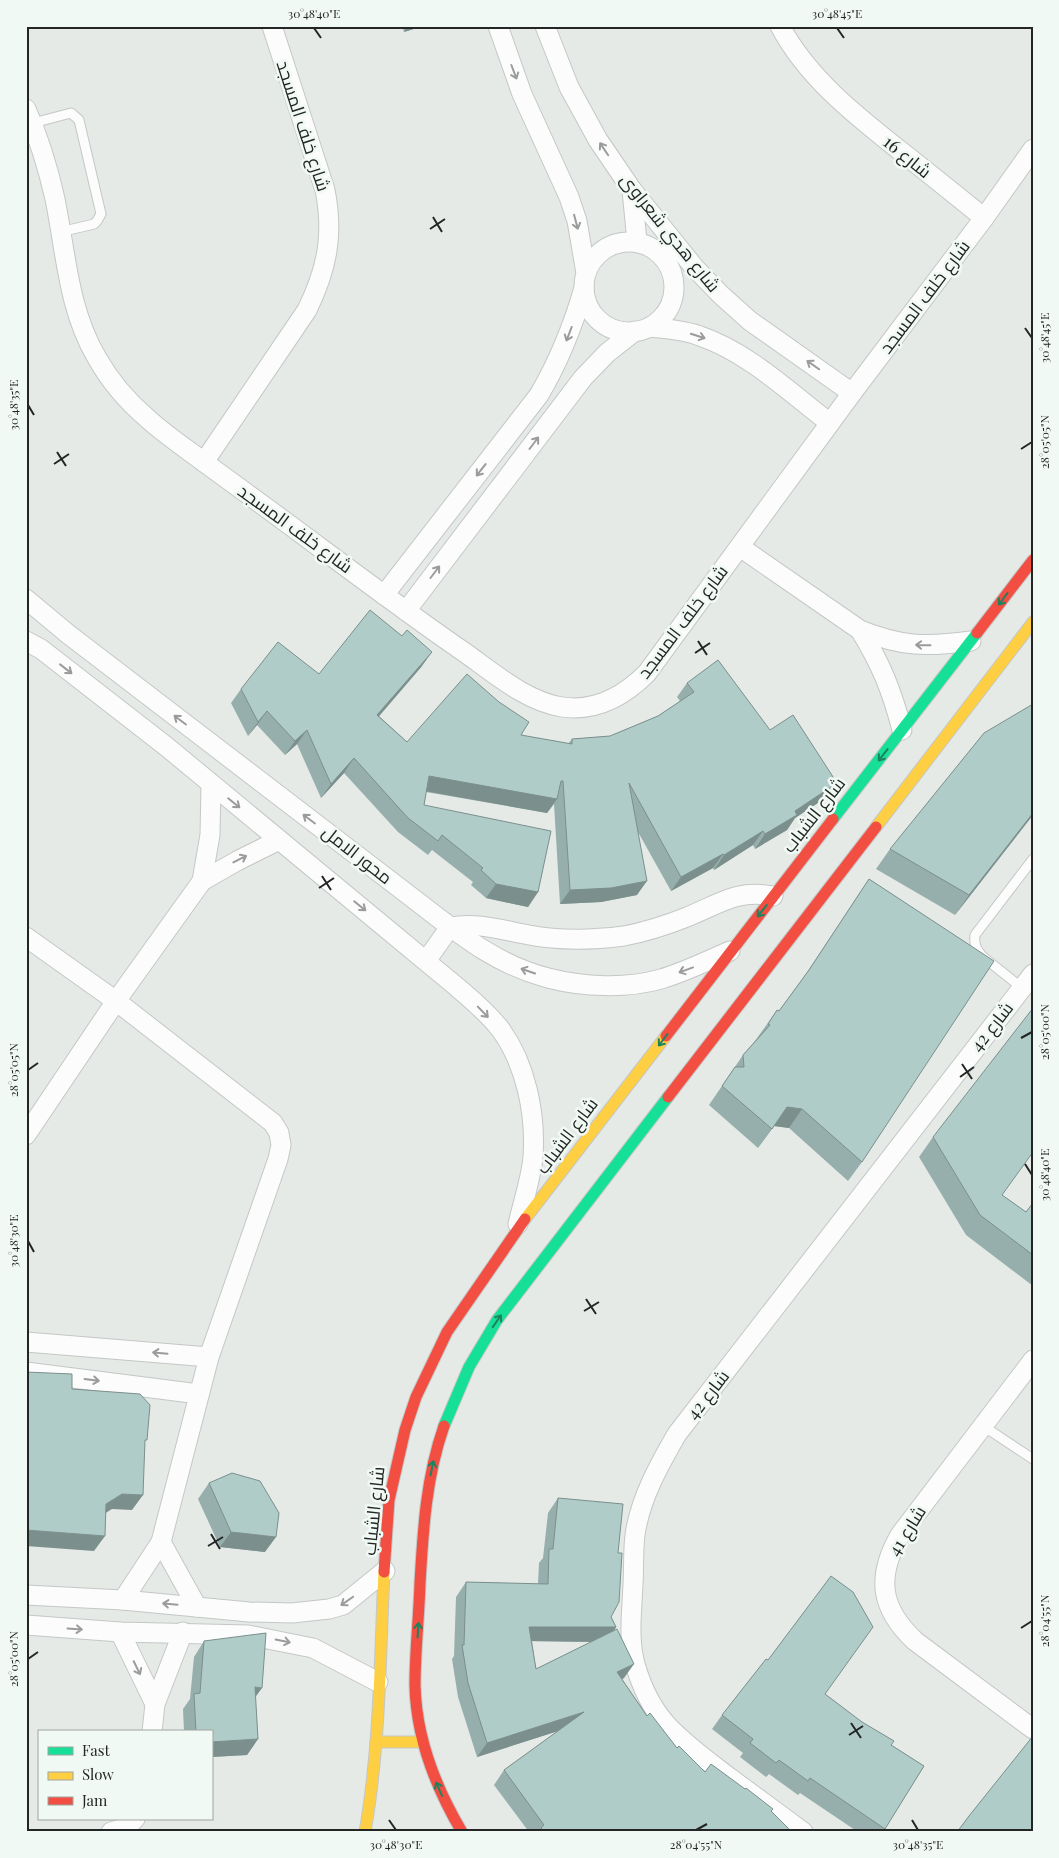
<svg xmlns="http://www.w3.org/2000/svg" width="1059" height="1858" viewBox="0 0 1059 1858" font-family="'Playfair Display',Cairo,serif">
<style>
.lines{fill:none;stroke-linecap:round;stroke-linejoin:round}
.lane-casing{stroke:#c4c7c6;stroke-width:11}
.street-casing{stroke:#c4c7c6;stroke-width:21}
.fast-casing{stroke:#c4c7c6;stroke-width:13}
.slow-casing{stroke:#c4c7c6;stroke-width:13}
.jam-casing{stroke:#c4c7c6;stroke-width:13}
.lane{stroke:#fbfcfb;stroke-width:9}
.street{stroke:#fbfcfb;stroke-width:19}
.fast{stroke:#16e098;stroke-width:11}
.slow{stroke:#ffcf43;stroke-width:11}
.jam{stroke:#f24e42;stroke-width:11}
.wall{fill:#97afac;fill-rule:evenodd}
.shaded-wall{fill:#7b8f8c}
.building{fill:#b0ccc8;stroke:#7b8f8c}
.oneway{stroke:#9a9c9a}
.oneway2{stroke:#1c835e}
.ticks{fill:none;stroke:#232624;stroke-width:2}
.labels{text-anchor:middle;stroke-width:5;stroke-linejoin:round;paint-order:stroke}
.street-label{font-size:18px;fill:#232624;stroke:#f1f9f4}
.neatline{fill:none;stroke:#232624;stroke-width:2}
.ticks-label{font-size:12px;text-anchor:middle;fill:#232624}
</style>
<rect width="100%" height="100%" fill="#e5eae7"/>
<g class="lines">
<!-- lane casing -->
<g class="lane-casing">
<g id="lane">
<path d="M33,123L71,113L79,120L101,214L97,221L94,224L60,232"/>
<path d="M1022,988L982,956C976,949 974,944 975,935L1033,859"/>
<path d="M983,1426L1033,1459"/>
</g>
</g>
<!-- street casing -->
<g class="street-casing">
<g id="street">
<path d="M498,26L522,94L569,197L577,221L586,273"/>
<path d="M545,26L569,87L598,140L632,190L694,267L721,295L750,321L852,393"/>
<path d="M780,26C807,77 854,114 898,149C927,172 956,195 984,218"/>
<path d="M26,109C39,138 48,168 55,199C66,253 68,309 97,358C110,381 128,402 148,419C168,437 191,452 212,468C249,495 286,522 322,549C369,584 416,619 464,652C494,673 525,701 562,707C596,712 624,696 647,673L852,393L984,218L1033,149"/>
<path d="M632,190L637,242"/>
<circle cx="629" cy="287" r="45"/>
<path d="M650,327C667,329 684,330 700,336C749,353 789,392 830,423"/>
<path d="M204,462L307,310C327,269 334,235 325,190L272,26"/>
<path d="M740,547L860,630C902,647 927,647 971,641"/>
<path d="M384,595L539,395C559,361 573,326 584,288"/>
<path d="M26,599L68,634C156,702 245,769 333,837C363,860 393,883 423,906C463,937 498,965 548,978C583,987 626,989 661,979C685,972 707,961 730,951"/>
<path d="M406,611L583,378L607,353L635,331"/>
<path d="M860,630C881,664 892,691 902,730"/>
<path d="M26,641L41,649L167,747L457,987C472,1000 489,1014 501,1030C526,1065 536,1114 533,1157C531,1179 523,1202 518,1224"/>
<path d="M202,881L210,835L211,784"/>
<path d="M26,937L116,1001L273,1123L279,1133L281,1145L278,1159L209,1357L161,1542L123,1600"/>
<path d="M426,961L450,927C479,922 501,930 529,935C560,941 593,940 624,936C645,932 667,925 687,917C719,904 737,889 773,896"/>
<path d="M26,1135L116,1001L202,881L237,861L279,840"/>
<path d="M26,1342L209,1357"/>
<path d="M1033,1360L900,1535C876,1577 880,1608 915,1641L1033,1729"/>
<path d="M26,1372L199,1394"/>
<path d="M161,1542L197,1607"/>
<path d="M26,1595L123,1600L249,1612L292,1613L329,1609L343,1605L385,1571"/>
<path d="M26,1625L120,1632L248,1635L313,1648L378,1682"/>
<path d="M120,1632L155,1704"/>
<path d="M152,1732L155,1704L183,1632"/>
<path d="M111,1832L125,1828L135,1819"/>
<path d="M803,1832C779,1814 754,1796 730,1778C708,1761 684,1744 666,1724C651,1707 641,1685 635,1664C628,1638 632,1610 633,1584C634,1568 633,1551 635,1535C640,1499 659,1465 677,1434L1033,974"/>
</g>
</g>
<!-- fast casing -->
<g class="fast-casing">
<g id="fast">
<path d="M833,819L977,633"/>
<path d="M444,1426L469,1367L497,1320L668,1097"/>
</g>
</g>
<!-- slow casing -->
<g class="slow-casing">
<g id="slow">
<path d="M876,827L1033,622"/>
<path d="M525,1219L666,1036"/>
<path d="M376,1742H423"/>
<path d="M365,1832C380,1746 380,1659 384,1572"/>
</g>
</g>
<!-- jam casing -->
<g class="jam-casing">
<g id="jam">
<path d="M977,633L1033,560"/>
<path d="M666,1036L833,819"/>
<path d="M668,1097L876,827"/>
<path d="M444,1426C426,1477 423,1530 420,1583C419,1617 415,1651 415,1685C416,1737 436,1788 462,1832"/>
<path d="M384,1572L389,1500L405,1430L416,1397L447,1332L525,1219"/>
</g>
</g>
<!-- lane -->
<use href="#lane" class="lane"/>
<!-- street -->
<use href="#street" class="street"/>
<!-- fast -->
<use href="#fast" class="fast"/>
<!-- slow -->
<use href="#slow" class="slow"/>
<!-- jam -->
<use href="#jam" class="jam"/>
</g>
<!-- wall -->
<g class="wall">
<path d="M402,26H423L404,32Z"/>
<path d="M422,666L379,716L407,742L521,735L568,744L572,739L610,736L658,716L680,701L677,697L687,683L770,730L827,797L795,818L787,830L755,849L753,845L714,870L713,868L671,891L638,832L637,895L601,902L560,904L554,804L547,813L426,792L424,805L538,892L528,907L486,898L471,885L473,882L432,850L428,855L398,832L344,773L321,798L297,744L285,755L257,725L248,736L231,703L241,689L319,674Z"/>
<path d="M1033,704V815L955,915L876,869L890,849Z"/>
<path d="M869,879L862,1162L848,1181L789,1128L774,1126L758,1148L709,1105L743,1055L755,1041L777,1010L779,1011L802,980Z"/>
<path d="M933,1137L1002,1195L1026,1212L1033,1203V1286L966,1235L919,1157Z"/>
<path d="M209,1483L265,1552L220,1547L198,1499Z"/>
<path d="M558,1498L616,1627L614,1631L624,1678L622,1679L647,1716L677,1748L705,1772L771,1811L792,1832H529L494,1785L504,1770L558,1731L477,1757L458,1697L452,1659L454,1656L456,1597L466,1582L538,1584L539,1563L543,1558L548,1513ZM532,1641L592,1642L536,1669Z"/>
<path d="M204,1641L255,1697L258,1739L247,1755L211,1757V1732H184L183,1709L190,1699L194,1657Z"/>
<path d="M825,1694L891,1745L924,1766L883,1832H858L800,1793L798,1795L769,1774L766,1777L740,1757L743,1753L712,1729L722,1715Z"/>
</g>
<!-- shaded-wall -->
<g class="shaded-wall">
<path d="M408,26H423L404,32Z"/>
<path d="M432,652L422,666L368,729L377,715Z"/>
<path d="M267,711L257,725L248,736L258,722Z"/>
<path d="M307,730L297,744L285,755L295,741Z"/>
<path d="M354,758L344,773L321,798L331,784Z"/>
<path d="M429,776L557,799L547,813L419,790Z"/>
<path d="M837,783L827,797L795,818L787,830L755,849L765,834L795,811Z"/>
<path d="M1033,813V815L955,915L969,895Z"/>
<path d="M763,831L753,845L714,870L724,855Z"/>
<path d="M723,854L713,868L671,891L681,877Z"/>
<path d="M647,881L637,895L601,902L560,904L570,890Z"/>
<path d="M496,884L538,892L528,907L486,898Z"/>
<path d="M787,1107L802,1109L789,1128L774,1126L758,1148Z"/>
<path d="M122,1494L143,1495L132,1510L112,1509L96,1519L106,1504Z"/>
<path d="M26,1530L105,1536L94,1551L26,1546Z"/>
<path d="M231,1532L276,1537L265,1552L220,1547Z"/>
<path d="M529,1627H616L606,1642L520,1641Z"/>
<path d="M634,1664L624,1678L607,1686L617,1672Z"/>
<path d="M255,1687L262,1688L251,1703Z"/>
<path d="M584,1712L574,1726L477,1757L487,1743Z"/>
<path d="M258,1739L247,1755L211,1757V1742Z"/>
</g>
<!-- building -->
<g class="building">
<path d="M370,610L402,636L407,630L432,652L377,715L407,742L467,674L499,702L529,722L521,735L572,744V739L610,736L658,716L694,692L687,683L718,660L770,730L793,715L837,783L795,811L797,815L765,834L763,831L724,855L723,854L681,877L629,783L647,881L611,888L570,890L563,781H561L557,799L429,776L424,805L551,831L538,892L496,884L481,870L483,868L442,835L438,841L408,818L354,758L331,784L307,730L295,741L267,711L258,722L241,689L278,642L319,674Z"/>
<path d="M1033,704V813L969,895L890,849L984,733Z"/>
<path d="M869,879L994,961L862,1162L802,1109L787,1107L772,1129L722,1086L735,1067H744L743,1055L770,1025L768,1024L777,1010L779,1011L809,970Z"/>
<path d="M1033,1008V1152L1002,1195L1026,1212L1033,1203V1255L980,1215L933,1137Z"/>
<path d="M26,1372L72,1374V1389L140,1394L150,1405L147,1440H145L143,1495L122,1494L106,1504L105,1536L26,1530Z"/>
<path d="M232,1473L260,1481L279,1513L276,1537L231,1532L209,1483Z"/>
<path d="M558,1498L623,1504L618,1553H622L619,1602L611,1617L616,1627H529L536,1669L617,1629L634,1664L617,1672L647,1716L650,1713L677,1748L679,1746L705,1772L711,1764L745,1789L746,1788L773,1809L771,1811L792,1832H545L541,1828L544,1825L504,1770L584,1712L487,1743L468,1683L462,1645H464L466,1582L548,1584L549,1549H553Z"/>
<path d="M831,1576L853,1592L873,1627L825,1694L862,1722L894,1741L891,1745L924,1766L885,1829L810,1778L808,1781L779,1760L776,1763L750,1743L753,1739L722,1715L766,1659L768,1660Z"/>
<path d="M266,1633L262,1688L255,1687L258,1739L211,1742V1732H196L194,1694L200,1693L204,1641Z"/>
<path d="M1033,1736V1832H957L969,1816Z"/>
</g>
<!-- one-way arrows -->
<defs><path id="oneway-shaft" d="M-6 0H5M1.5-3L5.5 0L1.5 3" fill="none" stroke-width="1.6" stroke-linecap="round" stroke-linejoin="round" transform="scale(1.25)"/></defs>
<g class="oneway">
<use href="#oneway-shaft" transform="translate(514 72) rotate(69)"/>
<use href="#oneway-shaft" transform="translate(604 149) rotate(-124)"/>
<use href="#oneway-shaft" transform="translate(576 222) rotate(75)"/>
<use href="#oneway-shaft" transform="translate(569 334) rotate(111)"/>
<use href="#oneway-shaft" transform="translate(698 336) rotate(18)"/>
<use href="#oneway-shaft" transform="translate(813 365) rotate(-145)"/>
<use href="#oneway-shaft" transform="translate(534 443) rotate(-53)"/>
<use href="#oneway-shaft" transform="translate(481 470) rotate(128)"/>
<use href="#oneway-shaft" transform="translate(435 572) rotate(-53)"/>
<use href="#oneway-shaft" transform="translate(923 645) rotate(-179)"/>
<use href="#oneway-shaft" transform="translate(66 669) rotate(38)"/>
<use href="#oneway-shaft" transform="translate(180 720) rotate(-143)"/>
<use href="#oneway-shaft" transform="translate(234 803) rotate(39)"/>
<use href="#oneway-shaft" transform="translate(309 819) rotate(-143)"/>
<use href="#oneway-shaft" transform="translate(240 859) rotate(-27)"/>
<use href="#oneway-shaft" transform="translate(360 906) rotate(39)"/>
<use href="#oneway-shaft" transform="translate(686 970) rotate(160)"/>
<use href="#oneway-shaft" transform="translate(528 971) rotate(-161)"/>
<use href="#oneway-shaft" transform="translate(483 1012) rotate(46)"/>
<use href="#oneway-shaft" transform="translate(160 1353) rotate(-175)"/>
<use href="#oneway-shaft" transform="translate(92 1380) rotate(7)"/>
<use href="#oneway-shaft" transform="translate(347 1601) rotate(145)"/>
<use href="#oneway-shaft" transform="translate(170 1604) rotate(-175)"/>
<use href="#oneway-shaft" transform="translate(75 1629) rotate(4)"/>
<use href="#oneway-shaft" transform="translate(283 1641) rotate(11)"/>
<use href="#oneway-shaft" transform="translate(137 1668) rotate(64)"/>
</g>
<g class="oneway2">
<use href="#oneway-shaft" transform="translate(1003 599) rotate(127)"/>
<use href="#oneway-shaft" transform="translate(883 755) rotate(128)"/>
<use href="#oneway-shaft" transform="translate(762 911) rotate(128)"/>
<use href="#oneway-shaft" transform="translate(663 1040) rotate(127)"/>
<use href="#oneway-shaft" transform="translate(497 1321) rotate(-55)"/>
<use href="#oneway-shaft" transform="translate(432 1468) rotate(-79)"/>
<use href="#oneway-shaft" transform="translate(418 1630) rotate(-87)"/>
<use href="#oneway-shaft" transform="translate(439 1789) rotate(-114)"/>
</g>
<!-- ticks -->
<path class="ticks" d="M314,28L321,38M837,28L844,38M433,217L442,232M430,229L445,219M1025,328L1032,338M28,405L34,415M1021,449L1032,442M57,452L66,466M54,464L69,454M698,641L707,655M695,653L710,643M322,876L331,890M319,888L334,878M1021,1038L1032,1032M962,1064L972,1079M28,1070L38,1063M960,1077L974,1067M1025,1164L1032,1175M28,1241L34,1252M586,1299L596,1314M584,1311L599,1302M211,1534L220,1549M208,1546L223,1537M1021,1628L1032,1621M28,1659L38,1652M851,1723L861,1738M849,1735L863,1726M389,1820L396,1830M912,1820L918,1830M696,1830L707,1824"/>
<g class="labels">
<!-- street labels -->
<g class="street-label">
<text transform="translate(303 126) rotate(72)" y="6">شارع خلف المسجد</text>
<text transform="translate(907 157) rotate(39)" y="6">شارع 16</text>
<text transform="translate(670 233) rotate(51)" y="6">شارع هدي شعراوى</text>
<text transform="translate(925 297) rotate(-53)" y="6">شارع خلف المسجد</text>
<text transform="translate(295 529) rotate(36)" y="6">شارع خلف المسجد</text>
<text transform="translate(683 622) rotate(-53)" y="6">شارع خلف المسجد</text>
<text transform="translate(814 815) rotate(-52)" y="6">شارع الشباب</text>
<text transform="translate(357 855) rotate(38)" y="6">محور الامل</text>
<text transform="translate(992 1027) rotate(-52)" y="6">شارع 42</text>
<text transform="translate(567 1136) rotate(-53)" y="6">شارع الشباب</text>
<text transform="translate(708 1395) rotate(-52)" y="6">شارع 42</text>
<text transform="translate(374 1511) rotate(-84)" y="6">شارع الشباب</text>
<text transform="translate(907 1531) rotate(-58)" y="6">شارع 41</text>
</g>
</g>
<!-- border -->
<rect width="1059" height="1858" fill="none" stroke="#f1f9f4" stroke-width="55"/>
<!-- legend -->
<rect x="38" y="1730" width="175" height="90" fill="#f1f9f4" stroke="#9fa5a1"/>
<rect x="48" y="1747" width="25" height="8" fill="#16e098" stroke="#9fa5a1"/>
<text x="82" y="1756" font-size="15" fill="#232624">Fast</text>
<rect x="48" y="1772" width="25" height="8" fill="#ffcf43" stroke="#9fa5a1"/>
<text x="82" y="1780" font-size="15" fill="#232624">Slow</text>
<rect x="48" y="1797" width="25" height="8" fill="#f24e42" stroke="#9fa5a1"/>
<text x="82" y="1806" font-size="15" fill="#232624">Jam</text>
<rect x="28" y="28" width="1004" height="1802" class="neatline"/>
<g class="ticks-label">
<text x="314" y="18">30°48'40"E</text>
<text x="837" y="18">30°48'45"E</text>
<text transform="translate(1045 338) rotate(-90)" y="4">30°48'45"E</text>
<text transform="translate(14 405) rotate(-90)" y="4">30°48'35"E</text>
<text transform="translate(1045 442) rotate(-90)" y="4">28°05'05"N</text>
<text transform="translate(1045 1032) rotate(-90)" y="4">28°05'00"N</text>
<text transform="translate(14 1070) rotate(-90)" y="4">28°05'05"N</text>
<text transform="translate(1045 1175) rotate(-90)" y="4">30°48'40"E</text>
<text transform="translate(14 1241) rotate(-90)" y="4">30°48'30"E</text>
<text transform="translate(1045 1621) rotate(-90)" y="4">28°04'55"N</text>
<text transform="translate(14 1659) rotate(-90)" y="4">28°05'00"N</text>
<text x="396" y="1849">30°48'30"E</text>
<text x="696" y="1849">28°04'55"N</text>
<text x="918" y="1849">30°48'35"E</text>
</g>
</svg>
